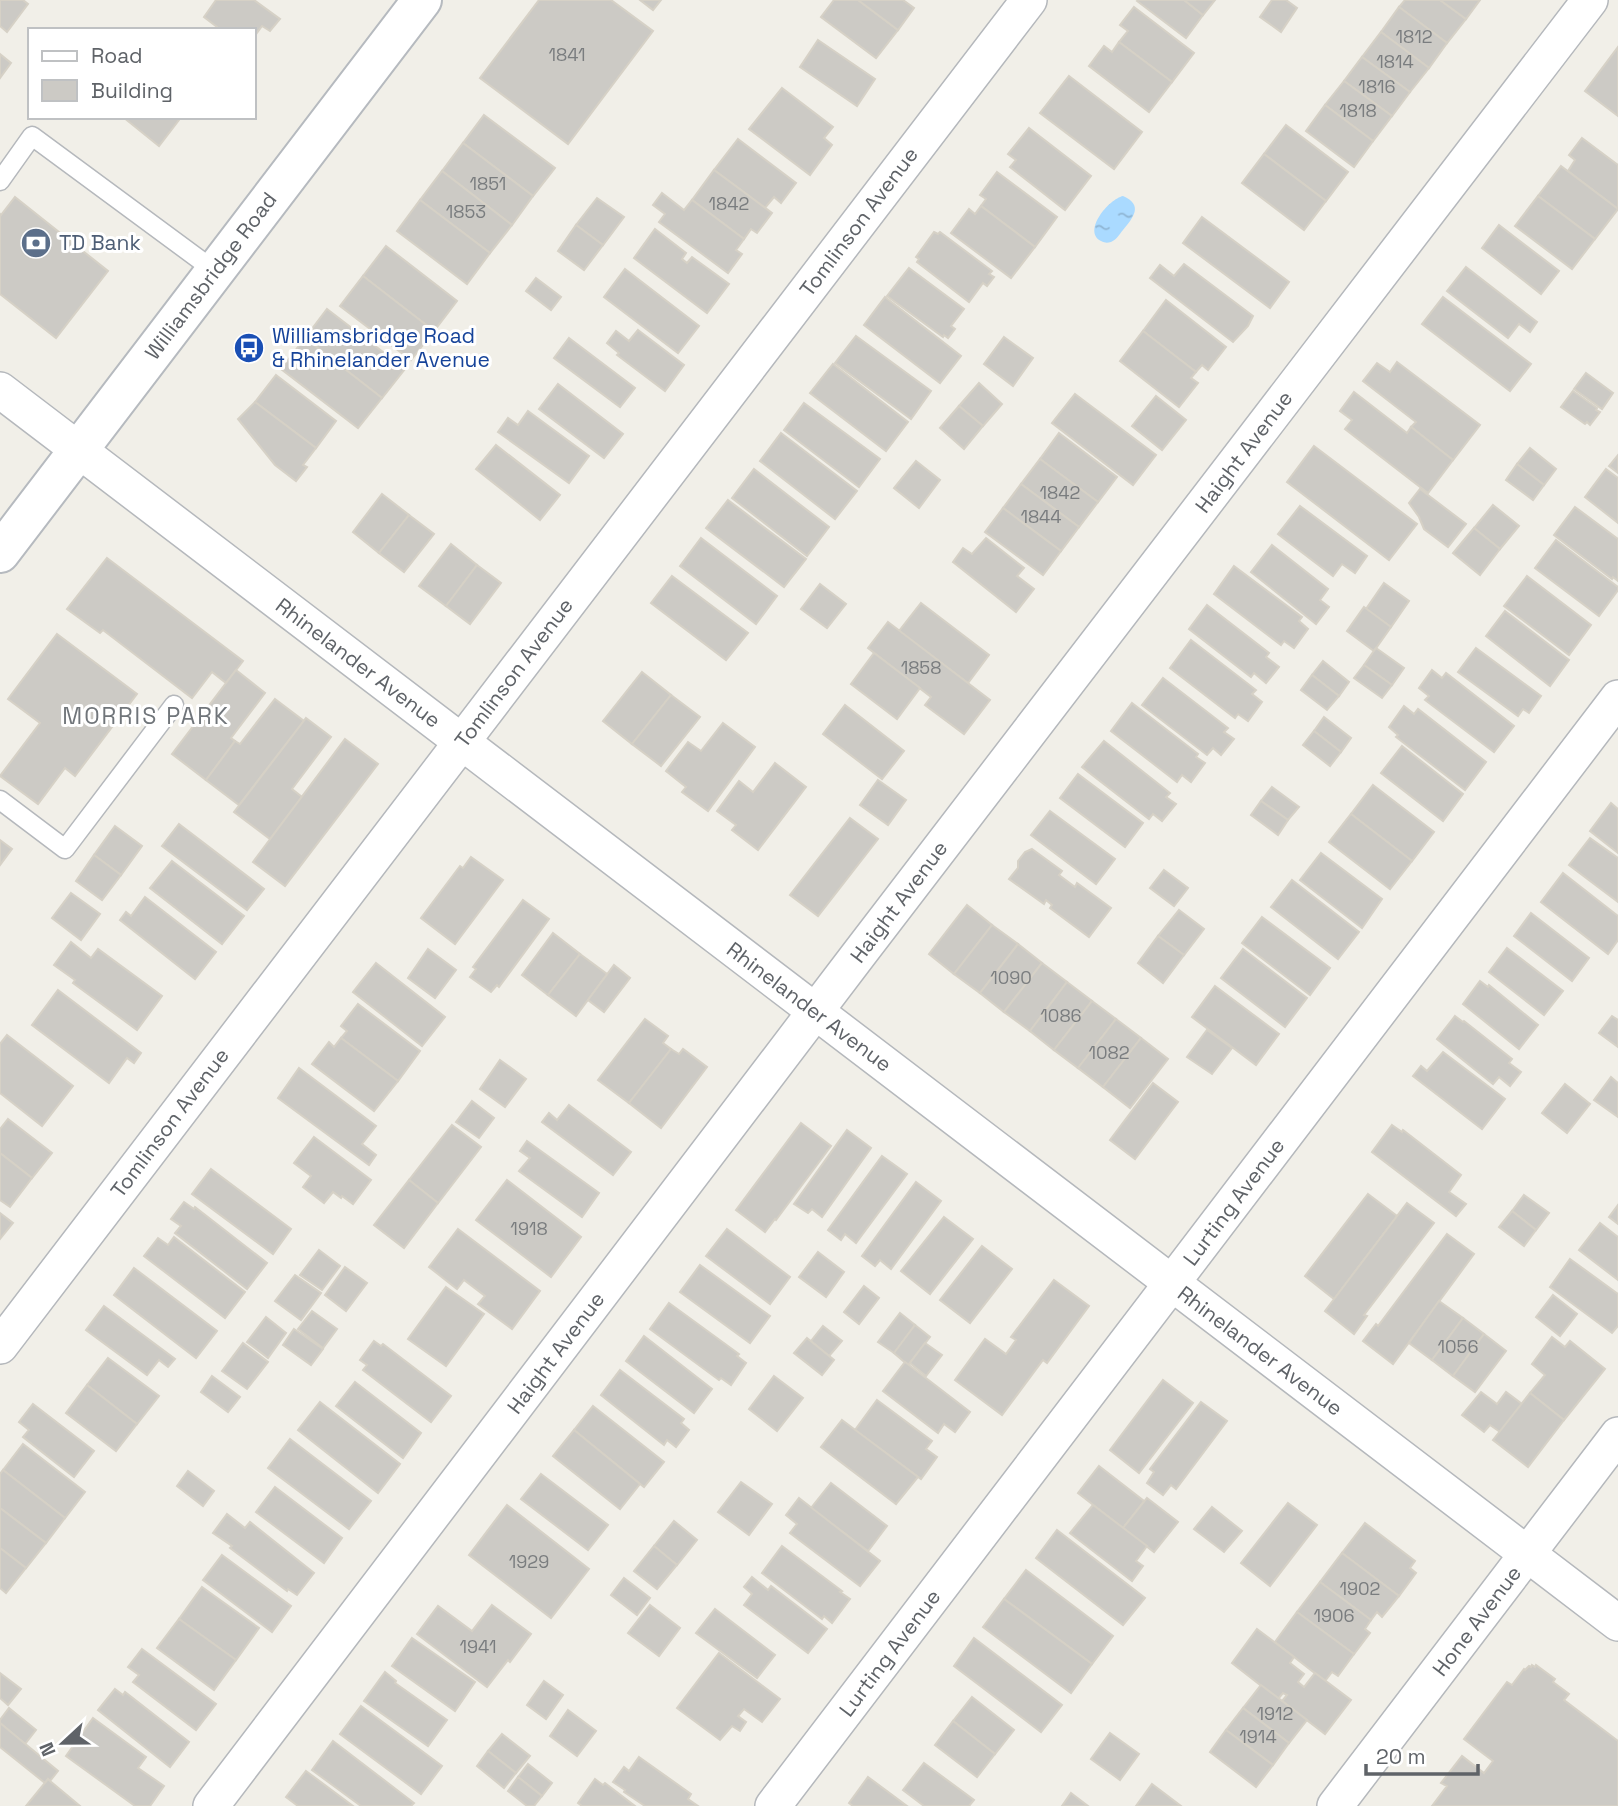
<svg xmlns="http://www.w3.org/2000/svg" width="1618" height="1806" viewBox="0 0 1618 1806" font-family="'Space Grotesk',sans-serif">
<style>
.water{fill:url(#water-ripples)}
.building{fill:#cccac5;stroke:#d6d1c6;stroke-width:2}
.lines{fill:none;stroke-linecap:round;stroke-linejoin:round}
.lane-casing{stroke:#b5b8bc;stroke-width:21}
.street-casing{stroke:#b5b8bc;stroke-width:38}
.secondary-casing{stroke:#b6babf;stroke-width:42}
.lane{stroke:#fff;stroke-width:18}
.street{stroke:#fff;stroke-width:35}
.secondary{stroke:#fff;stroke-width:38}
.labels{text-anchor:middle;stroke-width:6;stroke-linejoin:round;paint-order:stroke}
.number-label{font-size:18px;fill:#7a7d7f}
.street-label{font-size:21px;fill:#5f6368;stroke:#fff}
.service-label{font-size:21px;fill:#4e5e75;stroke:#fff;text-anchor:start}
.transit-label{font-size:21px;fill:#164399;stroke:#fff;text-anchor:start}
.neighbourhood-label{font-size:23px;letter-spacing:2px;fill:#70757a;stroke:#fff}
</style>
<defs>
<pattern id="water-ripples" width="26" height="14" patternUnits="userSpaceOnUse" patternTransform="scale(1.75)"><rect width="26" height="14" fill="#aadaff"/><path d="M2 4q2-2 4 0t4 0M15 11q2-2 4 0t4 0" fill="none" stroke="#8eb4d2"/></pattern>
</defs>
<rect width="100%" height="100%" fill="#f1efe8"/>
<!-- water -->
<path class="water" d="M1123,196C1144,205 1133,218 1123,230C1119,235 1116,240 1111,242C1107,243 1105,243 1101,241C1082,231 1109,199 1123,196Z"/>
<!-- building -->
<g class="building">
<path d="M0,0H23L28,4L7,32L0,26Z"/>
<path d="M216,0H254L280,19L270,31L262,26L254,37V30H221L204,17Z"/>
<path d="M539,0H611L653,31L568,144L480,78Z"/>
<path d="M640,0H661L653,10Z"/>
<path d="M834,0H858L898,30L876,58L821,17Z"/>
<path d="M858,0H903L914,8L898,30Z"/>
<path d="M1138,0H1184L1203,15L1186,38L1137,1Z"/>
<path d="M1184,0H1215L1203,15Z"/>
<path d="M1272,0H1286L1297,8L1281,32L1260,17Z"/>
<path d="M1405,0H1440L1466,19L1447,43L1399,7Z"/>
<path d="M1440,0H1480L1466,19Z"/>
<path d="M1134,7L1194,53L1172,82L1119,42L1128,31L1120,25Z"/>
<path d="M1399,7L1447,43L1429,68L1381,32Z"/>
<path d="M1381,32L1429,68L1410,92L1362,57Z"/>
<path d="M818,40L875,79L857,106L800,67Z"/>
<path d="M1119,42L1172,82L1149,112L1089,66L1104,46L1112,52Z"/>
<path d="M1618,47V116L1585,91Z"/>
<path d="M0,54L11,63L0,78Z"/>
<path d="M1362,57L1410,92L1392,116L1344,81Z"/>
<path d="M1069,76L1142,132L1114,169L1040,113Z"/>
<path d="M1344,81L1392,116L1373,141L1325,105Z"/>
<path d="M782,88L833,127L824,138L832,145L810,175L749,129Z"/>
<path d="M1325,105L1373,141L1354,167L1306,131Z"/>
<path d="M484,115L555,168L533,196L463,143Z"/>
<path d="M123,117H175L179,120L159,146Z"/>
<path d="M1286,125L1348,172L1326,201L1264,154Z"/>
<path d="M1029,128L1091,176L1065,210L1010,167L1016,160L1008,154Z"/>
<path d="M1582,138L1618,165V209L1568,171L1575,160L1569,155Z"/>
<path d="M738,139L796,183L781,203L774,197L765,208L714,170Z"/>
<path d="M463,143L533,196L512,225L442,171Z"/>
<path d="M1264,154L1326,201L1304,230L1242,183Z"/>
<path d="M1561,166L1618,209L1595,239L1538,196Z"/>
<path d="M714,170L772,213L757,233L751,229L744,239L692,200Z"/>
<path d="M442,171L512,225L490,253L420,200Z"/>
<path d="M997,172L1057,217L1035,247L981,206L986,199L980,195Z"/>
<path d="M662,193L684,210L692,200L744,239L736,250L742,254L728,273L659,222L665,214L653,205Z"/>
<path d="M1538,196L1595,239L1572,269L1515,226Z"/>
<path d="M15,197L108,271L56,338L0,294V214L1,215Z"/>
<path d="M597,198L624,217L603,245L576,225Z"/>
<path d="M420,200L490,253L467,284L397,231Z"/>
<path d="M981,206L1035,247L1011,278L951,233L969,209L975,214Z"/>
<path d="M1202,217L1289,282L1270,308L1183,243Z"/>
<path d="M576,225L603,245L584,270L558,251Z"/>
<path d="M1499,225L1559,271L1541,294L1482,248Z"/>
<path d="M655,229L686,253L682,259L687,263L692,257L729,284L707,313L634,258Z"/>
<path d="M934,232L938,234L940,232L992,271L989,274L994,277L987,286L983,283L969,302L917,262L919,259L916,257Z"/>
<path d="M386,246L457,301L434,331L363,276Z"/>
<path d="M1184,264L1253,316L1248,326L1233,342L1150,278L1160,265L1174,276Z"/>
<path d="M1466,267L1537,322L1530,332L1519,324L1508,338L1447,291Z"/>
<path d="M909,268L964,309L951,326L955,329L948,338L944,335L943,337L887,296Z"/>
<path d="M625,269L699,326L678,353L604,297Z"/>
<path d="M363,276L434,331L411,360L340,306Z"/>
<path d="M536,278L561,297L551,310L526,291Z"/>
<path d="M885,297L961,356L940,383L864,325Z"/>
<path d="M1443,297L1531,364L1510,391L1422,324Z"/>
<path d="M1166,300L1226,347L1208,370L1202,365L1196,372L1143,331Z"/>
<path d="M327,309L405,369L382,398L305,338Z"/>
<path d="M638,330L684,365L665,391L617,355L619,353L607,343L616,331L629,341Z"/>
<path d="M1143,331L1196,372L1191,378L1198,383L1179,407L1120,361Z"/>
<path d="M856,336L931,391L911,419L835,363Z"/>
<path d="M1004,337L1033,358L1013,386L984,364Z"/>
<path d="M305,338L382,398L358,428L281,369Z"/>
<path d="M569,338L635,388L620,407L554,358Z"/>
<path d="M1397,362L1480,425L1453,460L1411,427L1416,422L1363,381L1377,363L1390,372Z"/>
<path d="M833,364L908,422L886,451L810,393Z"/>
<path d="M1586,373L1613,393L1602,409L1574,389Z"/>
<path d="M276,375L336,421L316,448L255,402Z"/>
<path d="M979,383L1002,404L983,426L959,406Z"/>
<path d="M558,384L623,434L604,458L539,409Z"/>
<path d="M1573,391L1597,408L1596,410L1600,412L1590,425L1587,422L1585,424L1561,407Z"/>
<path d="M1354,392L1407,433L1411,427L1453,460L1428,493L1345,429L1352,420L1340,411Z"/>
<path d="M1075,394L1156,455L1133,485L1052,423Z"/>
<path d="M1156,396L1186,420L1162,450L1132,426Z"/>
<path d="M255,402L316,448L303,465L307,467L296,481L275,465L238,419Z"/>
<path d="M804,403L880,459L859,487L784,430Z"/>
<path d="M959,406L983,426L964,449L940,428Z"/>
<path d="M528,411L589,456L569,483L498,432L508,418L518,425Z"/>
<path d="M781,433L857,491L835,519L760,461Z"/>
<path d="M1059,433L1117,477L1098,502L1040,459Z"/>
<path d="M496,445L560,495L540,520L476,469Z"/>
<path d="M1314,446L1417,524L1389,560L1287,482Z"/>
<path d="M1530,448L1556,469L1544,485L1517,464Z"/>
<path d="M1618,455V473L1609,466Z"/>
<path d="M1040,459L1098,502L1079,527L1021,484Z"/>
<path d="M916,461L940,480L919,508L894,488Z"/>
<path d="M1517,464L1544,485L1533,500L1506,480Z"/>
<path d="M754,469L829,527L807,556L732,498Z"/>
<path d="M1606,469L1618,478V523L1585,497Z"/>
<path d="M1021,484L1079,527L1061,551L1003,508Z"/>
<path d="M1420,489L1466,524L1448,547L1424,529L1419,517L1409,503Z"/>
<path d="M382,494L409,515L379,553L353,532Z"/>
<path d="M728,500L806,559L784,587L706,528Z"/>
<path d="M1493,505L1519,526L1500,549L1474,528Z"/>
<path d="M1300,506L1367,556L1355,573L1342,564L1333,576L1278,534Z"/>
<path d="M1575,507L1618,539V581L1613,577L1612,579L1554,535Z"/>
<path d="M1003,508L1061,551L1043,575L985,532Z"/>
<path d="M409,515L434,534L404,572L379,553Z"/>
<path d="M1474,528L1500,549L1480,575L1453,553Z"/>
<path d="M701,538L777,596L756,624L680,566Z"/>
<path d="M986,538L1024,568L1017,576L1034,589L1016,612L953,562L963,548L972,554Z"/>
<path d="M1556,540L1618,587V590L1599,616L1535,568Z"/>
<path d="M451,544L477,565L446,606L419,586Z"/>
<path d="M1272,545L1328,589L1320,600L1329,607L1316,624L1251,572Z"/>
<path d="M107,558L243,661L226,683L212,672L192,698L103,630L100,633L67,609Z"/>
<path d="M477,565L501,583L470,624L446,606Z"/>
<path d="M1234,566L1302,617L1299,621L1308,629L1294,648L1284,641L1281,645L1214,594Z"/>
<path d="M672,576L748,633L726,660L651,603Z"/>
<path d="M1527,576L1591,625L1569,655L1504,606Z"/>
<path d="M1384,583L1409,601L1391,627L1366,609Z"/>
<path d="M820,584L846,604L827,628L801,609Z"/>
<path d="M921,603L989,655L968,683L899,631Z"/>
<path d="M1207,605L1269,653L1266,657L1279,667L1266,683L1254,673L1251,677L1189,629Z"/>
<path d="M1364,607L1391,627L1374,651L1347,631Z"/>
<path d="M1505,611L1569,660L1550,686L1486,636Z"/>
<path d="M888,622L990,700L964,734L925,705L931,697L868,648Z"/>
<path d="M57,634L137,694L75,776L65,768L38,804L0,776L40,723L8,699Z"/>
<path d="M1191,640L1256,690L1252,694L1262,702L1248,721L1238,714L1235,718L1170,668Z"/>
<path d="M1376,648L1404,668L1392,685L1364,665Z"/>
<path d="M1476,648L1541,696L1529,713L1523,709L1518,716L1458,672Z"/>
<path d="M874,653L920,688L897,719L851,684Z"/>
<path d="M1323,661L1349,682L1339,696L1312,675Z"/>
<path d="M1364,665L1392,685L1382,698L1354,678Z"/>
<path d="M236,670L265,693L231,738L235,741L206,780L172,754Z"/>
<path d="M1432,670L1442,678L1446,673L1514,726L1494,752L1425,700L1429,696L1419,688Z"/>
<path d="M642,672L671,695L632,744L603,721Z"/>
<path d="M1312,675L1339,696L1327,710L1301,690Z"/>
<path d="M1163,678L1228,728L1224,732L1234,739L1221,755L1213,748L1207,755L1142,705Z"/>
<path d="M671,695L700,717L661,766L632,744Z"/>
<path d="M275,699L304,721L239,805L206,780L235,741L240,744Z"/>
<path d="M1132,703L1198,754L1196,757L1205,763L1191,782L1182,775L1177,782L1111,731Z"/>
<path d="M845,705L904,751L882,779L823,734Z"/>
<path d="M1404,706L1414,714L1418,709L1486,762L1465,790L1396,737L1398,735L1389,727Z"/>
<path d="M1324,717L1351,738L1341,752L1314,731Z"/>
<path d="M306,718L331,737L292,789L302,797L270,839L234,812Z"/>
<path d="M723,723L755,747L708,811L682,792L686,787L666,771L688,742L701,751Z"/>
<path d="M1314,731L1341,752L1330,766L1303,745Z"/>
<path d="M345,739L378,764L285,886L253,862Z"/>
<path d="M1104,741L1170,793L1166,797L1176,804L1162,821L1153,814L1149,819L1082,767Z"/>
<path d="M1402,746L1463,794L1443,821L1381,773Z"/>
<path d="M775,763L806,787L758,850L732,830L736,825L717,811L739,781L753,792Z"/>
<path d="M1078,774L1143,823L1125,847L1060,798Z"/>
<path d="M878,780L906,800L888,825L860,805Z"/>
<path d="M1373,785L1434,832L1412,861L1351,814Z"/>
<path d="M1272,787L1299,807L1288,820L1261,801Z"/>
<path d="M1261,801L1288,820L1278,835L1251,815Z"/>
<path d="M1611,803L1618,809V853L1590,831Z"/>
<path d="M1050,811L1115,859L1096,884L1031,835Z"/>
<path d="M1351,814L1412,861L1390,889L1329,842Z"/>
<path d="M850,818L878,839L818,916L790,895Z"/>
<path d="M179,824L264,889L247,910L162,846Z"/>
<path d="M115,826L142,846L121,875L94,855Z"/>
<path d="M1590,838L1618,858V902L1569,865Z"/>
<path d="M0,840L12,849L0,865Z"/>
<path d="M1032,849L1062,871L1059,875L1075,887L1077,883L1111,908L1089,937L1050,908L1052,905L1046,900L1044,904L1009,879L1018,868V861L1025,852Z"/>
<path d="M1321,853L1382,899L1362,928L1300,880Z"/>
<path d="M94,855L121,875L102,900L76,881Z"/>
<path d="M471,857L503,880L455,944L421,918L460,866L463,868Z"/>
<path d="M172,861L244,916L222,944L150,888Z"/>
<path d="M1164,870L1188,888L1174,906L1150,888Z"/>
<path d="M1563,873L1618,916V940L1608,954L1541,902Z"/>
<path d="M1292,880L1359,932L1338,959L1271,907Z"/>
<path d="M71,893L100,914L81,940L52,918Z"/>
<path d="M145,897L216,952L195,979L120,920L126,912L131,916Z"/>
<path d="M523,900L549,919L499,987L497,985L491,992L470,977L476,969L473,967Z"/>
<path d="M967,905L992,925L954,974L929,954Z"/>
<path d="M1179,910L1204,929L1184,955L1158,936Z"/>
<path d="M1531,913L1589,958L1572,981L1514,936Z"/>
<path d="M1262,917L1330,968L1310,995L1242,943Z"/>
<path d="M992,925L1018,944L980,993L954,974Z"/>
<path d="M553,933L580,954L548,995L522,975Z"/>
<path d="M1158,936L1184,955L1163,983L1138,963Z"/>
<path d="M71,942L91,958L98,949L162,996L137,1030L73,983L75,980L54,965Z"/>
<path d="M1018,944L1042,963L1004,1012L980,993Z"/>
<path d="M1507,948L1563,991L1544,1015L1489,972Z"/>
<path d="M428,949L456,970L435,998L408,978Z"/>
<path d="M1243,949L1307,998L1285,1027L1221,978Z"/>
<path d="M580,954L607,974L576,1016L548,995Z"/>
<path d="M376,963L445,1017L422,1046L353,992Z"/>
<path d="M1042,963L1067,982L1030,1031L1004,1012Z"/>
<path d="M614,965L630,978L604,1012L588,1000Z"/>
<path d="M1480,981L1488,987L1489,985L1538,1025L1519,1049L1463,1004Z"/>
<path d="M1067,982L1092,1001L1054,1050L1030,1031Z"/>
<path d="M1215,986L1279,1034L1256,1065L1192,1017Z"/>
<path d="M58,990L141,1053L134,1063L127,1058L109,1083L32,1025Z"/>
<path d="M1092,1001L1116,1019L1078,1068L1054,1050Z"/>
<path d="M358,1004L420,1051L398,1081L341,1038L347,1031L341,1026Z"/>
<path d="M1455,1016L1463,1022L1464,1021L1512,1059L1509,1063L1521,1072L1510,1086L1499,1077L1493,1084L1437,1039Z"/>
<path d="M1612,1016L1618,1020V1047L1599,1033Z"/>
<path d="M645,1019L668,1036L663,1043L671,1049L629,1103L598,1080Z"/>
<path d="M1116,1019L1141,1038L1103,1087L1078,1068Z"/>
<path d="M1207,1030L1232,1048L1212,1074L1187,1057Z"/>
<path d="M7,1035L73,1086L42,1126L0,1093V1044Z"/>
<path d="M341,1038L398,1081L374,1111L312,1064L329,1042L334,1047Z"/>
<path d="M1141,1038L1168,1059L1130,1108L1103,1087Z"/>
<path d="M671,1049L679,1054L683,1049L707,1067L661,1128L629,1103Z"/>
<path d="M1443,1052L1505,1099L1482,1129L1413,1076L1421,1066L1427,1071Z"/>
<path d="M500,1060L526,1079L505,1107L480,1089Z"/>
<path d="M299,1068L376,1126L362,1144L376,1155L369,1165L278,1098Z"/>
<path d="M1611,1077L1618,1083V1117L1594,1100Z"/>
<path d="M1153,1083L1178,1102L1135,1159L1110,1140Z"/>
<path d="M1565,1084L1590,1104L1567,1133L1542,1113Z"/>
<path d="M472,1101L494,1118L479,1138L456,1122Z"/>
<path d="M569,1105L631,1152L613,1175L542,1122L549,1113L557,1120Z"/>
<path d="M8,1119L52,1153L32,1178L0,1153V1129Z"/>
<path d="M801,1123L831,1146L776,1220L775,1219L765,1232L736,1210Z"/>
<path d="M452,1125L481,1147L438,1203L409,1180Z"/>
<path d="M1392,1125L1402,1132L1403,1130L1461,1175L1449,1192L1466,1204L1456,1216L1372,1152Z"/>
<path d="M847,1130L871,1148L822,1217L812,1209L808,1213L794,1204Z"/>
<path d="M314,1137L371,1180L353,1204L342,1196L341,1198L333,1192L324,1203L303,1187L311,1176L294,1163Z"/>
<path d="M527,1141L599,1193L582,1217L519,1171L530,1158L520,1151Z"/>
<path d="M0,1153L32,1178L10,1207L0,1200Z"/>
<path d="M882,1156L907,1174L856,1243L845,1234L841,1240L828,1230Z"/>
<path d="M211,1169L291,1229L273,1254L192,1194Z"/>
<path d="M409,1180L438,1203L404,1248L374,1225Z"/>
<path d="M507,1180L581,1237L551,1277L476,1220Z"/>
<path d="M916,1182L941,1201L891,1269L880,1260L875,1266L862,1256Z"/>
<path d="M1368,1194L1397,1216L1334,1299L1305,1276Z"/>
<path d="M1524,1195L1549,1213L1536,1230L1512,1211Z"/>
<path d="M184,1202L194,1209L195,1207L267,1263L247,1289L175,1233L181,1226L171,1219Z"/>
<path d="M1407,1203L1434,1223L1364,1315L1367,1316L1354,1334L1325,1311Z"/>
<path d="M1618,1205V1224L1609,1217Z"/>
<path d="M1512,1211L1536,1230L1524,1246L1499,1227Z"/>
<path d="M0,1213L13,1223L0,1239Z"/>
<path d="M944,1217L973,1239L930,1294L901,1271Z"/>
<path d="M1600,1223L1618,1237V1280L1579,1250Z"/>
<path d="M458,1229L540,1291L512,1329L478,1304L485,1296L464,1280L457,1289L429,1267Z"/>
<path d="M727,1229L790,1277L770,1304L706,1256Z"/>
<path d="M1447,1234L1474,1254L1393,1364L1363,1341L1376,1324L1378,1326Z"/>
<path d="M174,1237L245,1292L225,1318L144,1256L158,1238L168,1245Z"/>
<path d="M982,1246L1012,1269L970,1323L940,1300Z"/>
<path d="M319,1250L340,1266L322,1290L300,1275Z"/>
<path d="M818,1252L844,1272L826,1297L799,1277Z"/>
<path d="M1570,1259L1618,1294V1326L1612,1333L1550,1287Z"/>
<path d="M700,1265L770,1316L750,1343L680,1292Z"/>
<path d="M345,1267L367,1283L346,1311L325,1295Z"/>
<path d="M134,1268L217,1331L196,1358L114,1295Z"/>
<path d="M295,1275L321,1293L301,1320L275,1301Z"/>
<path d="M1054,1280L1089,1306L1047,1363L1043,1360L1002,1415L955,1380L985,1339L1006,1354L1016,1340L1011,1337Z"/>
<path d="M864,1286L879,1298L859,1324L844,1312Z"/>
<path d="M446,1287L484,1314L446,1366L408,1339Z"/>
<path d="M1553,1295L1577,1314L1560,1336L1536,1317Z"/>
<path d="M1439,1301L1463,1318L1432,1360L1409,1343Z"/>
<path d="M669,1303L739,1354L737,1356L746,1363L731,1385L721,1378L719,1380L650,1329Z"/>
<path d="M104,1306L175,1359L168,1367L159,1360L147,1375L86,1330Z"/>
<path d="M312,1311L337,1329L323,1348L298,1329Z"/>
<path d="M900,1313L915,1325L894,1353L878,1342Z"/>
<path d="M266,1317L286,1333L268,1358L247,1342Z"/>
<path d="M1463,1318L1484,1334L1453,1376L1432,1360Z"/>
<path d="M915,1325L930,1337L908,1365L894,1353Z"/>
<path d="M823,1326L842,1341L829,1356L811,1341Z"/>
<path d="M294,1329L323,1349L311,1365L283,1345Z"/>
<path d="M1484,1334L1506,1351L1475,1392L1453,1376Z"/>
<path d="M644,1336L712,1389L694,1413L626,1361Z"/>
<path d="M1552,1337L1565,1347L1570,1341L1605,1369L1564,1420L1530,1393L1545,1375L1532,1364Z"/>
<path d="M807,1338L834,1360L822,1375L794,1353Z"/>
<path d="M374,1341L381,1346L383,1344L451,1396L431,1422L363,1370L367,1365L360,1360Z"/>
<path d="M243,1343L268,1362L247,1389L222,1371Z"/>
<path d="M925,1343L942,1355L926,1376L910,1363Z"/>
<path d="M108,1358L159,1396L137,1424L87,1385Z"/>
<path d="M905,1362L970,1412L955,1432L944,1424L938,1433L883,1391Z"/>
<path d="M620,1370L684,1419L681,1423L689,1430L676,1447L667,1440L664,1445L601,1395Z"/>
<path d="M212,1376L240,1397L228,1412L201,1392Z"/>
<path d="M774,1376L803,1398L777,1431L749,1409Z"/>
<path d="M1163,1380L1193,1403L1139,1473L1110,1450Z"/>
<path d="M355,1382L421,1433L403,1458L336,1406Z"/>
<path d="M87,1385L137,1424L116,1451L66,1413Z"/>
<path d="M1481,1392L1497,1404L1506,1392L1522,1404L1500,1432L1490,1425L1484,1432L1462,1415Z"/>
<path d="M1530,1393L1564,1420L1528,1467L1493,1440Z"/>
<path d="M877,1400L932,1441L926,1449L937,1457L921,1479L855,1430Z"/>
<path d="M320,1402L400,1464L378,1493L298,1430Z"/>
<path d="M1201,1402L1227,1421L1176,1489L1171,1485L1163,1495L1147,1483L1154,1472L1150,1469Z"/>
<path d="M33,1404L94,1451L74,1477L23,1437L29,1430L19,1422Z"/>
<path d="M593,1406L664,1462L644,1487L574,1430Z"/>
<path d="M842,1420L918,1477L896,1504L821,1447Z"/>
<path d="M574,1430L640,1484L620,1509L553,1456Z"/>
<path d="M290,1439L371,1501L349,1529L268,1468Z"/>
<path d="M23,1444L85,1492L65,1518L3,1470Z"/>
<path d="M1099,1466L1144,1501L1123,1528L1078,1493Z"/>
<path d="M3,1470L65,1518L46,1543L0,1508V1474Z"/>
<path d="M188,1471L214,1491L203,1506L177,1486Z"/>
<path d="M541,1474L608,1525L588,1550L521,1499Z"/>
<path d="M741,1482L772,1504L749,1535L718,1512Z"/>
<path d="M831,1483L887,1526L868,1551L811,1508Z"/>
<path d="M275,1487L342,1538L324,1563L256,1512Z"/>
<path d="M799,1498L880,1561L860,1586L790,1533L797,1524L786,1515Z"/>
<path d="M1147,1498L1178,1522L1154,1552L1123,1528Z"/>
<path d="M1288,1503L1317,1525L1270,1586L1241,1563Z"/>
<path d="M507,1505L589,1569L551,1618L469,1555Z"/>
<path d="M1093,1505L1147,1546L1136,1561L1143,1566L1132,1581L1070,1533Z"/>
<path d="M1212,1507L1242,1531L1224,1552L1194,1529Z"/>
<path d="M0,1508L46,1543L26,1568L0,1548Z"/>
<path d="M227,1514L245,1528L250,1522L314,1573L297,1595L288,1589L287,1591L230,1548L232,1546L213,1533Z"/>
<path d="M674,1521L697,1540L677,1565L654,1546Z"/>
<path d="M1365,1523L1415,1561L1410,1568L1416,1573L1399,1596L1342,1553Z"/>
<path d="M1057,1530L1145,1598L1123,1625L1036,1558Z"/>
<path d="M654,1546L677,1565L657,1589L634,1571Z"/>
<path d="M782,1546L842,1591L840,1592L850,1599L832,1623L824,1616L822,1619L762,1573Z"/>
<path d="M0,1548L26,1568L6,1593L0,1588Z"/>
<path d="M1342,1553L1399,1596L1382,1617L1377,1612L1371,1620L1320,1582Z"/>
<path d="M222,1555L291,1606L272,1632L203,1580Z"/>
<path d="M1026,1570L1113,1636L1092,1664L1004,1599Z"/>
<path d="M752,1577L768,1590L771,1586L827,1629L808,1653L744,1605L752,1594L744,1587Z"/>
<path d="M624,1578L650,1598L637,1615L611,1595Z"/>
<path d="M1320,1582L1371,1620L1365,1629L1370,1633L1354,1654L1297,1612Z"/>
<path d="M202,1587L259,1628L236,1660L179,1619Z"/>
<path d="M1004,1599L1092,1664L1071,1693L983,1627Z"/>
<path d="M492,1605L531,1634L510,1662L508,1660L487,1687L417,1634L438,1606L472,1631Z"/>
<path d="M650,1605L680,1628L659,1656L628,1633Z"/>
<path d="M715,1609L775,1655L757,1678L696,1633Z"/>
<path d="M1297,1612L1354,1654L1338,1676L1332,1672L1325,1681L1275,1642Z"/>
<path d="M179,1619L236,1660L214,1690L157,1648Z"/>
<path d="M1257,1629L1294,1657L1290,1663L1304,1674L1298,1682L1304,1687L1315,1673L1351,1700L1325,1734L1282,1701L1287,1695L1283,1693L1278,1699L1232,1663Z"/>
<path d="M412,1638L475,1682L455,1711L392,1666Z"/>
<path d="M974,1638L1062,1705L1041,1732L954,1666Z"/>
<path d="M142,1649L216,1704L196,1730L133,1682L139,1675L128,1667Z"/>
<path d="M719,1653L780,1699L762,1722L744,1709L738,1716L746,1722L740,1731L732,1726L720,1740L677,1708Z"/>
<path d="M1532,1665L1535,1667L1536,1665L1555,1679L1553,1682L1569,1694L1564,1700L1618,1741V1806H1432L1447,1786L1441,1783L1462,1756L1484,1773L1493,1761L1464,1739L1507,1682L1512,1685L1524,1669L1525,1670L1529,1666L1531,1667Z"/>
<path d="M385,1672L396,1681L395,1683L447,1720L428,1746L364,1701Z"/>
<path d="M0,1673L21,1689L8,1705L0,1698Z"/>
<path d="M544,1681L563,1695L546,1719L527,1705Z"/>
<path d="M1261,1685L1307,1720L1289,1743L1243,1708Z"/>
<path d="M115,1689L123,1695L125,1692L189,1742L170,1767L98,1710Z"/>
<path d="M972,1697L1014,1730L995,1754L953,1721Z"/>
<path d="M361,1706L442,1766L421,1794L340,1734Z"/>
<path d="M9,1708L36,1730L25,1744L0,1723V1720Z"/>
<path d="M1243,1708L1289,1743L1273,1765L1226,1730Z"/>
<path d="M568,1710L596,1731L577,1756L550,1736Z"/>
<path d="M93,1718L146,1757L138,1768L164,1786L150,1806H135L66,1756Z"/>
<path d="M953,1721L995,1754L977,1777L935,1745Z"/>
<path d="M0,1723L58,1771L50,1781L48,1779L45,1783L0,1747Z"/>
<path d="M1226,1730L1273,1765L1256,1787L1210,1752Z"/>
<path d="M1110,1733L1139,1754L1120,1780L1091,1759Z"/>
<path d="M502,1734L530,1756L516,1773L488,1751Z"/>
<path d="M333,1741L414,1803L411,1806H361L312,1770Z"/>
<path d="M488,1751L516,1773L504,1788L477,1766Z"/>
<path d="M639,1757L691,1794L688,1799L698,1806H645L624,1792L625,1790L613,1782L624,1767L629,1771Z"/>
<path d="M924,1763L974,1800L969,1806H924L903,1790Z"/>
<path d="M528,1764L552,1783L542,1796L518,1777Z"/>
<path d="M306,1771L353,1806H298L286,1797Z"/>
<path d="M518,1777L542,1796L534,1806H527L508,1791Z"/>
<path d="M868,1777L907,1806H853L849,1803Z"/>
<path d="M48,1779L50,1781L80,1806H26Z"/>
<path d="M595,1779L603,1785L605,1783L635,1806H582L578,1803Z"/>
<path d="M1152,1784L1181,1806H1136Z"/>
<path d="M1071,1793L1088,1806H1062Z"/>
</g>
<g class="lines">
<!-- lane casing -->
<g class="lane-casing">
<g id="lane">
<path d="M0,181L32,136L215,271"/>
<path d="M0,800L65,849L174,705"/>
</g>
</g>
<!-- street casing -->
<g class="street-casing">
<g id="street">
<path d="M0,390L1618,1623"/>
<path d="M0,1346L1029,0"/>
<path d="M211,1806L859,954L1590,0"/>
<path d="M773,1806L1618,698"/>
<path d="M1335,1806L1618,1435"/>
</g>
</g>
<!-- secondary casing -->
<g class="secondary-casing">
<path id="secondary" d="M0,553L422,0"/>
</g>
<!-- lane -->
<use href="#lane" class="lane"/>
<!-- street -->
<use href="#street" class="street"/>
<!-- secondary -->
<use href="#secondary" class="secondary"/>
</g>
<!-- icons -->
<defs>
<g id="bank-disc" transform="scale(1.575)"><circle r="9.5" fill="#5c6f8a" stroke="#fff"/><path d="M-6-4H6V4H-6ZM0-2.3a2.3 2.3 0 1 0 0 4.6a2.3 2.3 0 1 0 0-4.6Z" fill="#fff"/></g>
<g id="bus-disc" transform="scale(1.575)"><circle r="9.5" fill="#1a4fb4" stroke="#fff"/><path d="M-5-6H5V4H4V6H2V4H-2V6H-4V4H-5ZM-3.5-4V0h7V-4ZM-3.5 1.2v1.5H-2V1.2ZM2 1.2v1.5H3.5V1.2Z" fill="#fff"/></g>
</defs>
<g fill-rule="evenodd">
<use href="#bank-disc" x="36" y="243"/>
<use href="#bus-disc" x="249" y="348"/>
</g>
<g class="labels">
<!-- number labels -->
<g class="number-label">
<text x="1414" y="43">1812</text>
<text x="567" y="61">1841</text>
<text x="1395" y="68">1814</text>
<text x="1377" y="93">1816</text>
<text x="1358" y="117">1818</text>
<text x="488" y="190">1851</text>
<text x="729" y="210">1842</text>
<text x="466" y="218">1853</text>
<text x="1060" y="499">1842</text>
<text x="1041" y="523">1844</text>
<text x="921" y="674">1858</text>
<text x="1011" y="984">1090</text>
<text x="1061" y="1022">1086</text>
<text x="1109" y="1059">1082</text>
<text x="529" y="1235">1918</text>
<text x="1458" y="1353">1056</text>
<text x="529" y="1568">1929</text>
<text x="1360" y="1595">1902</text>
<text x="1334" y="1622">1906</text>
<text x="478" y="1653">1941</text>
<text x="1275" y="1720">1912</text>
<text x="1258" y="1743">1914</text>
</g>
<!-- street labels -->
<g class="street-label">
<text transform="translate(859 222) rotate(-53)" y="7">Tomlinson Avenue</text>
<text transform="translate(211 276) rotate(-53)" y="7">Williamsbridge Road</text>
<text transform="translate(1244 452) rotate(-53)" y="7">Haight Avenue</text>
<text transform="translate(358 663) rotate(37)" y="7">Rhinelander Avenue</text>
<text transform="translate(514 673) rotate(-53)" y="7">Tomlinson Avenue</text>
<text transform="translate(899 902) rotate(-53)" y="7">Haight Avenue</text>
<text transform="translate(809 1007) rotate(37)" y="7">Rhinelander Avenue</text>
<text transform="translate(170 1123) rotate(-53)" y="7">Tomlinson Avenue</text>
<text transform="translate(1234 1202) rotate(-53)" y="7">Lurting Avenue</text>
<text transform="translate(1260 1351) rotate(37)" y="7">Rhinelander Avenue</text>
<text transform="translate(556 1353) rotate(-53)" y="7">Haight Avenue</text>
<text transform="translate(1477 1621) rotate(-53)" y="7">Hone Avenue</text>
<text transform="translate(890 1653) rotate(-53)" y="7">Lurting Avenue</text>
</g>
<!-- service labels -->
<g class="service-label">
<text x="59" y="250">TD Bank</text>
</g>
<!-- transit labels -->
<g class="transit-label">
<text x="272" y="343">Williamsbridge Road<tspan x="272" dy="24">&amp; Rhinelander Avenue</tspan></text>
</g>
<!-- neighbourhood labels -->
<g class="neighbourhood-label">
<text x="146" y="724">MORRIS PARK</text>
</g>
</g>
<!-- legend -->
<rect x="28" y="28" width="228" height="91" fill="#ffffff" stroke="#bfc1c3" stroke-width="2"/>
<rect x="42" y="51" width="35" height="10" fill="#ffffff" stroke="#bfc1c3" stroke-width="2"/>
<text x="91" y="63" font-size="21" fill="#5f6368">Road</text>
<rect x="42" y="80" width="35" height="21" fill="#cccac5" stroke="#bfc1c3" stroke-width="2"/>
<text x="91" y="98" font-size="21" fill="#5f6368">Building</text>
<!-- north arrow -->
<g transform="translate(63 1743) rotate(248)" stroke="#ffffff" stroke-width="5" paint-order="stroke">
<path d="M0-5L12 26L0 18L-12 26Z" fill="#5f6368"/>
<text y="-10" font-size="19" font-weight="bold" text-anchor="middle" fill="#5f6368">N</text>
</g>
<!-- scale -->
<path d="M1366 1764v10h112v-10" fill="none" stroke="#5f6368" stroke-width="3.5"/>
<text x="1376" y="1764" font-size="21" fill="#5f6368" stroke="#ffffff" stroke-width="5" paint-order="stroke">20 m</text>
</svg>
